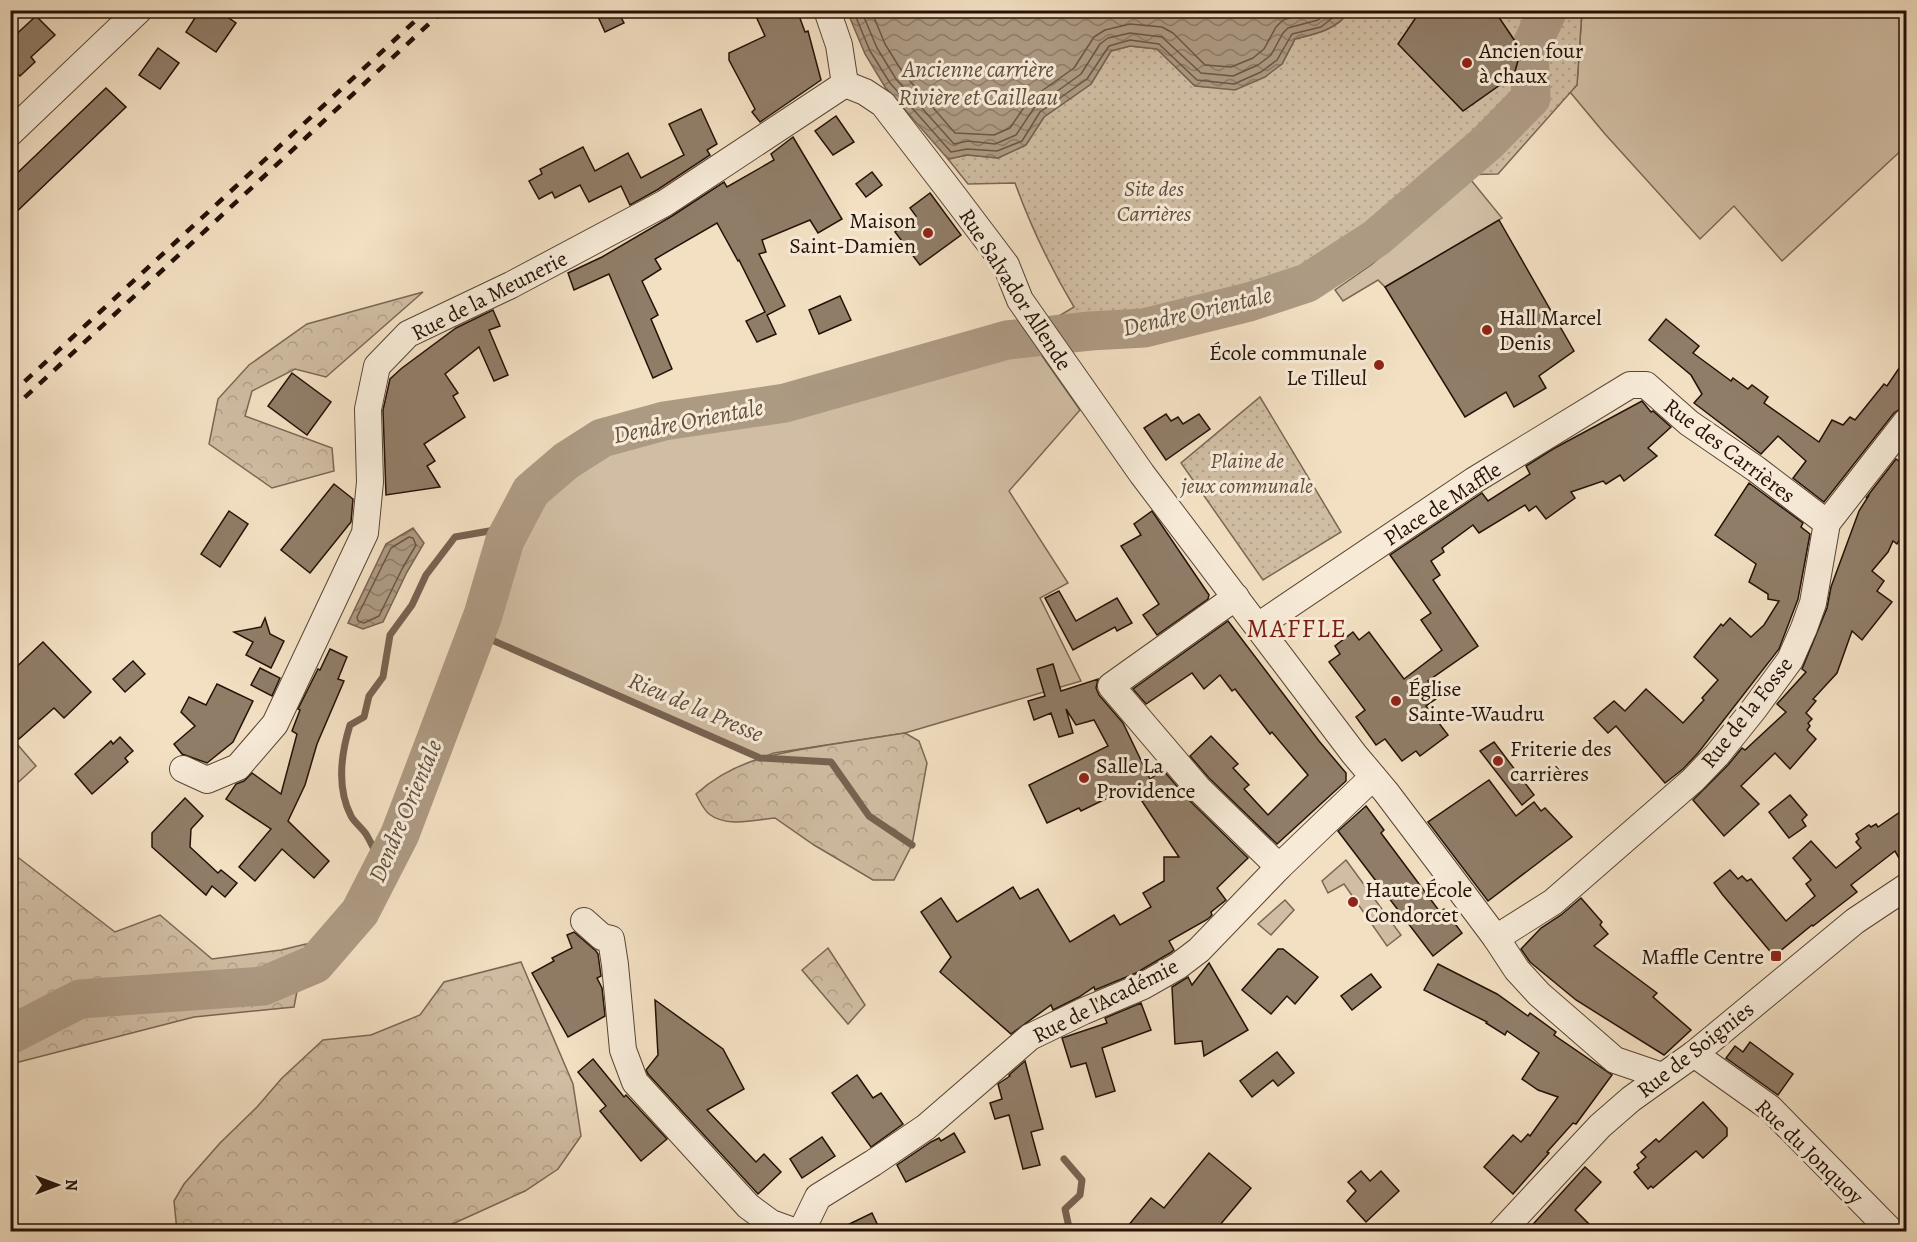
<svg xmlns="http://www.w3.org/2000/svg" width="1917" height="1242" viewBox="0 0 1917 1242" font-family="Alegreya,serif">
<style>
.grass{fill:#d0bda3;stroke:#7a6754;stroke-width:1.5}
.forest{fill:url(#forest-crowns);stroke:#7a6754;stroke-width:1.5}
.park{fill:url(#park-dots);stroke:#7a6754;stroke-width:1.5}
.water{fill:url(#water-waves);stroke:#776351;stroke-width:1.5}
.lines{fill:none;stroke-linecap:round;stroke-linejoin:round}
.shore{stroke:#695644;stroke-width:1.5}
.stream{stroke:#776351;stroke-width:7}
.river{stroke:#ad9a83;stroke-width:39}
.building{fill:#907d68;stroke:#251106;stroke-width:1.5}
.minor-casing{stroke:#584535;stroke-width:28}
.minor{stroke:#f7ebd8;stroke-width:26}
.rail{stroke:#251106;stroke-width:4.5;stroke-dasharray:10 10;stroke-linecap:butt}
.poi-dot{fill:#8f2418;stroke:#f7ebd8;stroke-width:2}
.labels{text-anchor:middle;stroke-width:6;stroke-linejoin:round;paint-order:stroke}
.poi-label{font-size:22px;fill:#251106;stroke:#f7ebd8;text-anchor:start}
.park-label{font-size:22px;font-style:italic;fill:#614d3d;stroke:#f7ebd8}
.street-label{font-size:22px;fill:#251106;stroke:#f7ebd8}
.water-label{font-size:24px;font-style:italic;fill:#624f3e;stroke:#f7ebd8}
.quarter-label{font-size:26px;letter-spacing:1.5px;fill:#7a1f14;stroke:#f7ebd8}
</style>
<defs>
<pattern id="forest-crowns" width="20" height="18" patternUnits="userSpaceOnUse" patternTransform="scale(1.5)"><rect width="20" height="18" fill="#d0bda3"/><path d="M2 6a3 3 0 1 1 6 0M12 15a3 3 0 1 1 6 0" fill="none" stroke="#b2a18b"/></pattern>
<pattern id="park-dots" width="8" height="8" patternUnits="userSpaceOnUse" patternTransform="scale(1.5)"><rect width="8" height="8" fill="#d0bda3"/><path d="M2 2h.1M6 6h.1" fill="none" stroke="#b2a18b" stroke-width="1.8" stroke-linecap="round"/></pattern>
<pattern id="water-waves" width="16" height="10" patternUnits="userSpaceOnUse" patternTransform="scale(1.5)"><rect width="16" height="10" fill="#ad9a83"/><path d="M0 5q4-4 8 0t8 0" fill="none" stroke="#8d7c69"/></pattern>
</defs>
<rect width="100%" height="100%" fill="#f3e0c3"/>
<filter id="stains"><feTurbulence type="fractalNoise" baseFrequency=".00333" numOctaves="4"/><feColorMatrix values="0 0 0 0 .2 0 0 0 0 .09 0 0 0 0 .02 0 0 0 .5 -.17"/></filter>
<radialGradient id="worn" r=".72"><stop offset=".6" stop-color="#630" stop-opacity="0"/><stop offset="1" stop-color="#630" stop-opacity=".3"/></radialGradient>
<!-- grass -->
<g class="grass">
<path d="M1582,11H1906V146L1782,261L1734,206L1700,239L1605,134L1570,92L1577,85Z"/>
<path d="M1471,180L1502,218L1499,220L1385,287L1378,280L1343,301L1335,290L1371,265Z"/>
<path d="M1033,343L1080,410L1009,491L1068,583L1040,598L1081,681L905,733L774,753L761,758L476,633L505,540L531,491L566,461L602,438L664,421L785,403Z"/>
<path d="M11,737L36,766L11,789H10Z"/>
<path d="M1346,860L1401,935L1387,946L1344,884L1328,893L1322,881Z"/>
<path d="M1285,900L1294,910L1271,935L1258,924Z"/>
</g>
<!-- forest -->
<g class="forest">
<path d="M423,292L326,377L295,369L252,391L245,416L332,448L334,471L272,488L209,444L218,399L249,365L307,324Z"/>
<path d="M905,733L919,741L927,763L912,845L894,880H873L814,845L775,818C755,820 727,828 709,814C704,810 699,800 696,794C735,759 777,753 828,745C853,741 879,737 905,733Z"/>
<path d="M11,852L115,932L160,915L212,959L281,950L306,944L294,1007L194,1017L11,1064Z"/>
<path d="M828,948L865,1005L848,1024L802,970Z"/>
<path d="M521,962L573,1084L581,1136L558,1169L525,1191L437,1231H177L174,1201L184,1184L220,1143L257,1107L282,1078L323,1040L371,1035L420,1015L444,982Z"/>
</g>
<!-- park -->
<g class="park">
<path d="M1349,11H1582L1577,85L1498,174L1450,175L1376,238L1307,283L1249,302L1144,328L1068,333L1054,319L1074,307C1050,267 1031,227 1015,183L968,184L948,159L967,155L998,158L1026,145L1044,117L1091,84L1111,51L1130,46L1157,49L1195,86L1282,64L1295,39C1315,34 1337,30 1349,11Z"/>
<path d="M1260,397L1341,532L1263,580L1181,463Z"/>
</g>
<!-- water -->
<g class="water">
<path d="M847,11H1349C1337,30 1315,34 1295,39L1282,64L1265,77L1235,90L1195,86L1157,49L1130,46L1111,51L1091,84L1044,117L1026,145L998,158L968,155L948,159L885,87L865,54Z"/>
<path d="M413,528L424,543L407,572L383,622L363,629L348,623L386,544Z"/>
</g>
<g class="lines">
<!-- shore -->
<g class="shore">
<path d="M853,10L870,51L890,83L951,152L967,149L997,151L1022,141L1040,112L1087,79L1109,46L1130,40L1159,44L1197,80L1234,84L1261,72L1277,60L1292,34L1321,27L1342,10"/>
<path d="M861,10L877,48L896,79L954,144L968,141L995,144L1016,135L1034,108L1081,74L1100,44L1108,38L1130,33L1162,37L1201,73L1233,76L1258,65L1271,55L1283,33L1288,28L1318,20L1331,10"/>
<path d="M871,10L885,44L903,73L955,133L994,135L1010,128L1029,100L1074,68L1094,37L1105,30L1130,24L1162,27L1173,33L1205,65L1231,67L1253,58L1264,49L1276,27L1283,20L1315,10"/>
<path d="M409,537L413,538L416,545L402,569L379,616L364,623L358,621L357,617L391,548Z"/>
</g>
<!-- stream -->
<g class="stream">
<path d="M476,633L760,758L831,762L869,816L912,845"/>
<path d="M383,867C377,856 372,844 366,834C361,827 354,822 351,816C336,787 341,754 350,725L364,717L369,696L383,677L390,635L412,605L426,575L455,537L512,527"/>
<path d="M1064,1159L1082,1180L1080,1195L1065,1209L1070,1232"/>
</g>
<!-- river -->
<path class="river" d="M10,1035L80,999L263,986L315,964L360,912L400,834L483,615L505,540L531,491L566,461L602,438L664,421L785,403L1007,340L1090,331L1144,328L1249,302L1307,283L1376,238L1487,143L1531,98L1529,51L1548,10"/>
</g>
<!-- building -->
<g class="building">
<path d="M200,10H217L236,23L216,52L186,32Z"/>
<path d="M595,10H617L624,23L605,32Z"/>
<path d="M753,10H797L805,32L808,31L821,80L760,122L752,112L755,109L729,60V53L765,36Z"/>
<path d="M1421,10H1494L1521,50L1514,75L1463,111L1398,44Z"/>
<path d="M36,16L55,35L31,57L35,62L20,76L10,66V40Z"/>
<path d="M158,48L179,63L160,89L139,75Z"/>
<path d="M106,88L126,107L10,218V180Z"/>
<path d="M701,109L717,144L707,150L710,155L657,190L630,205L621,186L589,202L580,185L555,198L552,192L539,199L529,181L542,174L540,169L583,147L595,171L628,153L641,178L684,155L669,124Z"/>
<path d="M836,116L854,142L833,155L815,131Z"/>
<path d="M793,137L842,219L818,233L810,220L762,240L766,252L759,254L785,306L767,315L776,334L757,342L746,321L765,312L739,260L738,261L717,223L655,259L661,269L642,281L658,315L651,319L672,369L653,378L609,274L574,290L568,273L602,257L672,216L724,182L727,187L774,160L771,154Z"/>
<path d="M872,172L882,185L866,197L856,184Z"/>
<path d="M930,193L961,235L920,265L895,232L916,216L910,208Z"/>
<path d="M1499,220L1574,351L1539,376L1546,388L1514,407L1506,392L1465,417L1385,287Z"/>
<path d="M840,296L851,320L819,334L809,310Z"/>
<path d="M493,310L500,326L489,330L508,375L494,381L479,347L445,374L458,393L453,396L465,417L424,444L435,461L427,466L440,487L386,495L383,410L390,379L402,368L456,328Z"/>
<path d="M1666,319L1699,346L1693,353L1731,381L1733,378L1748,389L1752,385L1768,397L1764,403L1819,442L1832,420L1843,425L1850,417L1855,420L1884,384L1887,386L1906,358V405L1894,413L1824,502L1793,478L1806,461L1778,436L1761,454L1694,403L1702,394L1691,375L1649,340Z"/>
<path d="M292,373L331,402L307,435L268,406Z"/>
<path d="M1642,401L1651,412L1653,411L1671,427L1648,448L1657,456L1624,481L1620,475L1606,484L1603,481L1571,492L1575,498L1546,519L1536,506L1529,511L1525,505L1479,533L1473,525L1442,548L1444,552L1431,561L1440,575L1433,580L1478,646L1428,681L1440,696L1426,706L1448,735L1420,756L1416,751L1402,761L1385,739L1376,745L1356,717L1365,710L1329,662L1340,654L1335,646L1353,632L1359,640L1369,632L1404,679L1442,650L1421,620L1431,613L1390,555L1482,493L1488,501L1530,474L1526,466L1553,449Z"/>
<path d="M1166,414L1171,421L1178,417L1183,424L1199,414L1210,429L1166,460L1144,428Z"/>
<path d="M1896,459L1906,466V544L1900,539L1897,544L1893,541L1888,552L1872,571L1884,581L1877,591L1892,602L1862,640L1852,631L1837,673L1813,699L1816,701L1806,713L1812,719L1808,723L1810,726L1807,730L1816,739L1790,769L1775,753L1741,786L1759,804L1724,836L1693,800L1728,765L1742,748L1745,750L1786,712L1777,704L1806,672L1802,669L1827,608L1831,587L1859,511L1868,497L1866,498Z"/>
<path d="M1749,483L1803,523L1801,527L1810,534L1798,599L1779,649L1698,753L1683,769L1665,783L1616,726L1608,733L1594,718L1614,701L1625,711L1646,689L1683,723L1704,700L1702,698L1718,680L1694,657L1707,641L1721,624L1723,626L1730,618L1751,637L1764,625L1779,601L1768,599V594L1749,582L1756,564L1715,535Z"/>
<path d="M334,484L353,499L351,522L310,573L281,550Z"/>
<path d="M229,511L248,524L220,567L201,554Z"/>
<path d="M1152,511L1209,595L1208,599L1157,635L1143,615L1159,604L1121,546L1141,535L1134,524Z"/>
<path d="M1059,591L1076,621L1117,598L1132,623L1117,631L1115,627L1073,650L1045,598Z"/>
<path d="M265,618L270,634L284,641L271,668L246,655L253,642L234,632L261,627Z"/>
<path d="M1228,621L1319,741L1346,773V781L1277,844L1209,778L1190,756L1211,736L1238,764L1233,768L1249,785L1244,789L1268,815L1308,775L1272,732L1270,734L1235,689L1232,691L1220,675L1204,689L1192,673L1146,704L1133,689Z"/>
<path d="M43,642L91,692L64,718L54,708L19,739L10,729V673Z"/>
<path d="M330,649L347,657L338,679L344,681L317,744L305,785L288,821L329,861L314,878L282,849L255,881L239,867L271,829L226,799L236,784L244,781L252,773L281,794L297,734L292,731L300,710L298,709L318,669L320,670Z"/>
<path d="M133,661L145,674L125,692L113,679Z"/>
<path d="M1053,664L1061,691L1098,679L1096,688L1099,695L1123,723L1150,779L1163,770L1188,799L1248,858L1217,888L1226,900L1211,912L1212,915L1208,919L1169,941L1174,950L1170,953L1136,973L1095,990L1094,987L1079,997L1053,1010L1051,1005L1011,1034L940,972L951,957L921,912L941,898L957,922L1013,887L1020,899L1038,889L1070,942L1114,915L1120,925L1151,907L1143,893L1164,881V857H1179L1132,786L1081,811L1079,808L1047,823L1029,785L1108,746L1094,720L1076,725L1066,709L1073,733L1059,737L1051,713L1034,720L1028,701L1045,696L1037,669Z"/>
<path d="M260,668L280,678L272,696L251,685Z"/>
<path d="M217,684L253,701L233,742L207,763L182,754L174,744L195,726L181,712L189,697L206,705Z"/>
<path d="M120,737L133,751L125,758L128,762L92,794L75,774L111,741L113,744Z"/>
<path d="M1494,742L1534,795L1522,805L1480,751Z"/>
<path d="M1489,780L1516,816L1534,802L1541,811L1545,808L1572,837L1488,901L1428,822Z"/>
<path d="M1790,795L1807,815L1802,820L1806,826L1789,838L1769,812Z"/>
<path d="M185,798L203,816L191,829L190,847L218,873L221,870L237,883L225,897L212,886L206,895L152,847V833Z"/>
<path d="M1366,806L1384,830L1381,833L1440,912L1444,909L1462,933L1433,956L1338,831Z"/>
<path d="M1906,808V870L1895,851L1851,885L1857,892L1813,926L1812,925L1774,956L1722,894L1714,883L1730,870L1738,879L1742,876L1747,881L1751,879L1786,921L1815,896L1806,884L1811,880L1793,858L1811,841L1836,868L1861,848L1856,842L1859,839L1856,834L1869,825L1871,827L1876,824L1878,827Z"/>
<path d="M1581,898L1602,922L1600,925L1608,934L1594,946L1657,993L1653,997L1691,1030L1664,1055L1576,1000L1530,962L1521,949L1541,928L1561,915Z"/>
<path d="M574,932L596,951L598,954L601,976L597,978L602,988L605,1016L568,1037L532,973L554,961L552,958L572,948L567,935Z"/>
<path d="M1278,949H1283L1318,977L1295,1004L1287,996L1271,1014L1242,990Z"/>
<path d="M1209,963L1248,1030L1204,1056L1202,1041L1175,1044L1172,987L1188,977L1192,985Z"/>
<path d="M1438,964L1497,994L1528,1016L1530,1013L1556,1032L1554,1035L1612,1075L1576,1124L1573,1123L1547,1152L1549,1153L1513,1194L1484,1167L1513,1135L1521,1142L1528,1134L1530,1136L1558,1097L1538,1090L1522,1079L1539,1053L1507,1031L1505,1035L1486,1023L1487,1022L1424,990Z"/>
<path d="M1371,974L1381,987L1352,1010L1341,996Z"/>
<path d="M655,1000L723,1049L744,1089L707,1110L756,1162L764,1154L781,1172L758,1194L648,1074L646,1070L658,1055Z"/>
<path d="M1141,1003L1151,1030L1102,1048L1115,1091L1096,1097L1086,1063L1071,1067L1062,1038L1107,1023L1105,1018Z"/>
<path d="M1750,1042L1793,1074L1778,1095L1726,1058L1735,1046L1743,1052Z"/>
<path d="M1277,1052L1294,1073L1278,1086L1273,1080L1252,1097L1240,1081Z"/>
<path d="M593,1059L624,1097L626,1095L667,1139L641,1161L600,1111L606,1106L578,1072Z"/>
<path d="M1025,1061L1043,1129L1031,1132L1040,1165L1023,1169L1009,1115L995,1119L990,1103L1002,1099L998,1084L1010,1076L1009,1075Z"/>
<path d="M857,1075L873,1098L881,1093L903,1124L871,1147L832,1093Z"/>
<path d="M1703,1102L1727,1128V1136L1703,1158L1696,1151L1653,1188L1651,1186L1648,1189L1634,1172L1639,1168L1637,1165L1646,1157L1641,1152L1656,1139L1659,1142Z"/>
<path d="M954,1133L965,1152L906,1182L897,1165L931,1142L939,1138L941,1141Z"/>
<path d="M822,1137L835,1156L802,1178L790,1159Z"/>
<path d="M1209,1153L1251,1188L1214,1232H1123L1151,1198L1164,1208Z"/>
<path d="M1585,1167L1601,1182L1575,1210L1597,1232H1526Z"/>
<path d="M1361,1171L1370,1181L1381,1171L1399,1191L1366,1222L1347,1201L1356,1191L1348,1182Z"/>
<path d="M872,1213L881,1232H833Z"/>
</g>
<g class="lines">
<!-- minor casing -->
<g class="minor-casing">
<g id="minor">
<path d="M827,10L839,45L845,84"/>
<path d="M845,84L865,92L883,104L953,195L1006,265L1020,300L1142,474L1354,754L1386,792L1445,870L1496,938L1517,970L1539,994L1615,1060L1662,1076"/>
<path d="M10,133L139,10"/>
<path d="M1236,597L1111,686L1198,788L1279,867"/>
<path d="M1258,626L1473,481L1630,385H1646L1689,423L1756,469L1827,523"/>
<path d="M183,769L207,780L238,767L275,724L365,533L370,482L368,409L377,366L408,334L511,285L665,203L845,84"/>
<path d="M584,921L602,937L611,939L615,965L623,1050L635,1082L748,1206L771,1223L796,1232"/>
<path d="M1496,938L1553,902L1693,780L1717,755L1754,709L1790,660L1804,628L1813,603L1827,523L1906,422"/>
<path d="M1694,1054L1770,1108L1892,1232"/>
<path d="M801,1232L818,1197L873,1163L926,1127L1030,1037L1084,1011L1143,986L1178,966L1199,950L1279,867L1373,777"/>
<path d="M1501,1232L1600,1126L1631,1099L1694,1054L1855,921L1906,887"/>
</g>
</g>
<!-- minor -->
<use href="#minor" class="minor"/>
<!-- rail -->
<g class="rail">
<path d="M10,395L427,10"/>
<path d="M10,411L444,10"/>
</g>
</g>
<!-- markers -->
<g class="poi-dot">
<circle cx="1467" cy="63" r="6"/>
<circle cx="928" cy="233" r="6"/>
<circle cx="1487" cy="330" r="6"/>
<circle cx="1379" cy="365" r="6"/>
<circle cx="1396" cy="701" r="6"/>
<circle cx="1498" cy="761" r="6"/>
<circle cx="1084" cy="778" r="6"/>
<circle cx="1353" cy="902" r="6"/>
<rect x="1770" y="950" width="12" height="12" rx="3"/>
</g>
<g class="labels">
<!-- poi labels -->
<g class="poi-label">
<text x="1479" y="58">Ancien four<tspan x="1479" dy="25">à chaux</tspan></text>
<text x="916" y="228" text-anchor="end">Maison<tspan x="916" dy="25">Saint-Damien</tspan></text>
<text x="1499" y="325">Hall Marcel<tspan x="1499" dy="25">Denis</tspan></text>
<text x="1367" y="360" text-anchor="end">École communale<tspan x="1367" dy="25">Le Tilleul</tspan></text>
<text x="1408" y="696">Église<tspan x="1408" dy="25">Sainte-Waudru</tspan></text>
<text x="1510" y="756">Friterie des<tspan x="1510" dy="25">carrières</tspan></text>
<text x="1096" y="773">Salle La<tspan x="1096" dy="25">Providence</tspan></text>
<text x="1365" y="897">Haute École<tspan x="1365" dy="25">Condorcet</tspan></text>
<text x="1764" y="964" text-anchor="end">Maffle Centre</text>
</g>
<!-- park labels -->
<g class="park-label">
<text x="1154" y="196">Site des<tspan x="1154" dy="25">Carrières</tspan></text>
<text x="1247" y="468">Plaine de<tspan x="1247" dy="25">jeux communale</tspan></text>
</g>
<!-- street labels -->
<g class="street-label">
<text transform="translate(1016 289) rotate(57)" y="8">Rue Salvador Allende</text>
<text transform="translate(489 295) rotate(-27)" y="8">Rue de la Meunerie</text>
<text transform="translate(1730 450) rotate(37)" y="8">Rue des Carrières</text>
<text transform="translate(1442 503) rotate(-33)" y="8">Place de Maffle</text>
<text transform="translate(1746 712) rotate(-52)" y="8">Rue de la Fosse</text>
<text transform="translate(1105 1000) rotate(-27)" y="8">Rue de l'Académie</text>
<text transform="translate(1695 1049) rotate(-38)" y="8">Rue de Soignies</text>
<text transform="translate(1810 1151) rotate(44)" y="8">Rue du Jonquoy</text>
</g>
<!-- water labels -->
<g class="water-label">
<text x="978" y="77">Ancienne carrière<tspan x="978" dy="28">Rivière et Cailleau</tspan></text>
<text transform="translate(1197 311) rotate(-13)" y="8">Dendre Orientale</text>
<text transform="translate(688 421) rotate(-11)" y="8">Dendre Orientale</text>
<text transform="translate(696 707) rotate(23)" y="8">Rieu de la Presse</text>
<text transform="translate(405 811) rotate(-67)" y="8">Dendre Orientale</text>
</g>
<!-- quarter labels -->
<g class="quarter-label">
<text x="1297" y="637">MAFFLE</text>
</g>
</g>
<!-- margin -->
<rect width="1917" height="1242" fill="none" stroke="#f3e0c3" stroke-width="36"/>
<rect x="12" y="12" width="1893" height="1218" fill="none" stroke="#251106" stroke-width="3"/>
<rect x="18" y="18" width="1881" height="1206" fill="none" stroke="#251106" stroke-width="1.5"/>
<!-- north arrow -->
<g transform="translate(57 1185) rotate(90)" stroke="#f7ebd8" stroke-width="4.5" paint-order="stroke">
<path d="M0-4.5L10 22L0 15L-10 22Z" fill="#251106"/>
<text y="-9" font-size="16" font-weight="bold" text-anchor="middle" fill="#251106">N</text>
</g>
<rect width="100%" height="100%" filter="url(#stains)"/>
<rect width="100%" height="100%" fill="url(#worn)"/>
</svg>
